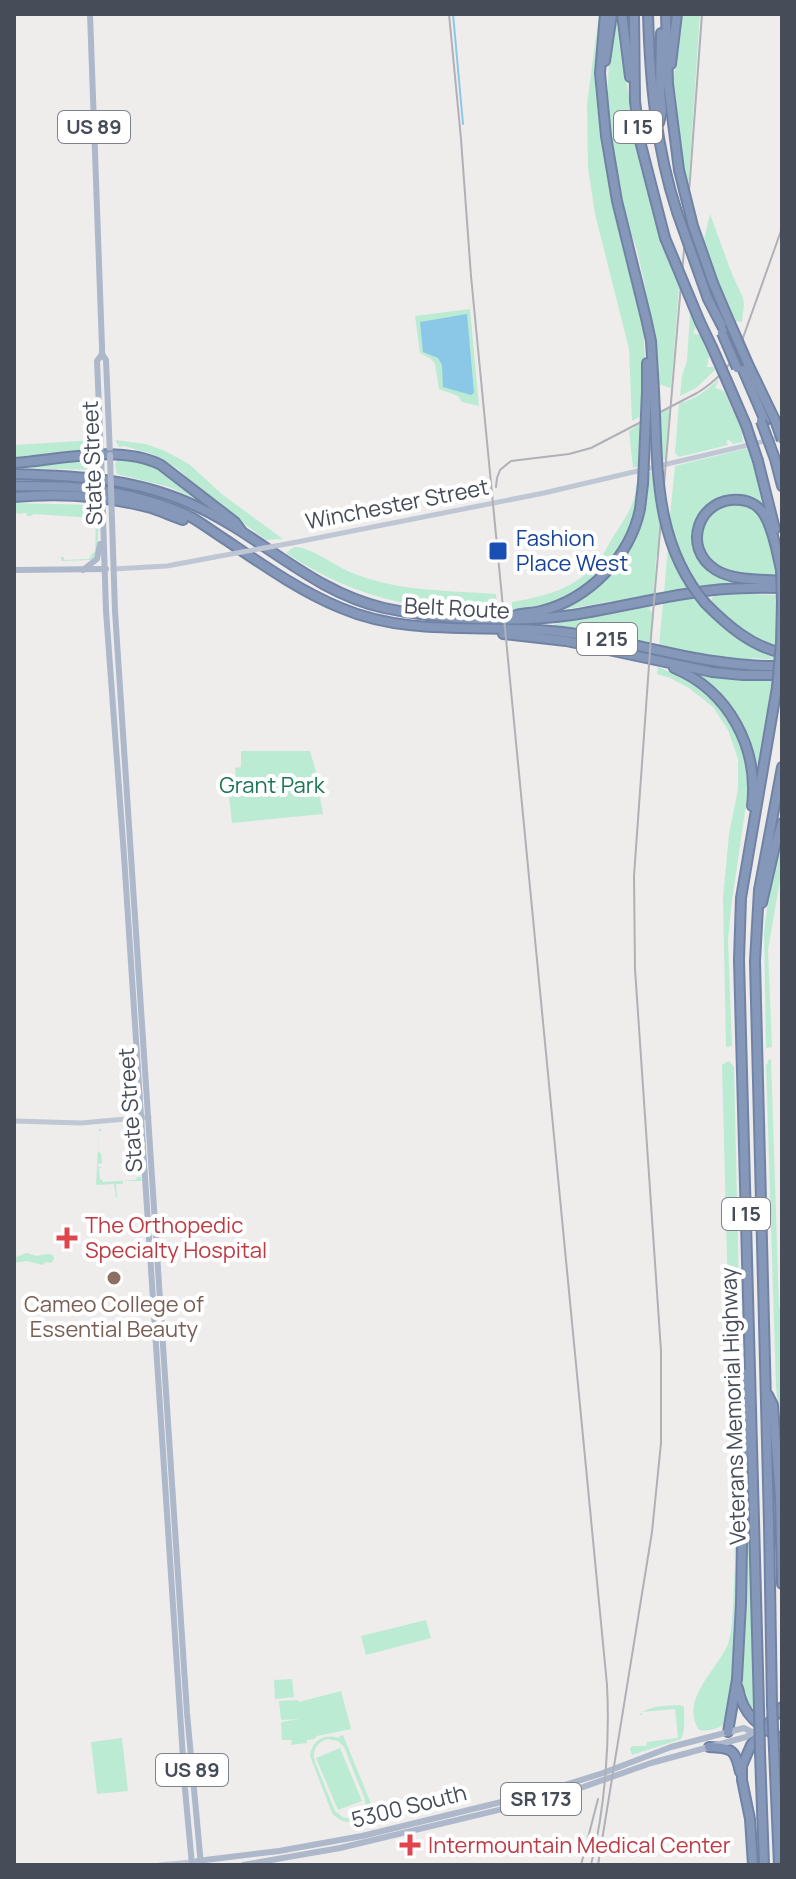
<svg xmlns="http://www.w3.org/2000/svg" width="796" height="1879" viewBox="0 0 796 1879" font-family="Manrope,sans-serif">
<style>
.green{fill:#bcebd4;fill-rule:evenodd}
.water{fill:#8bc7e6}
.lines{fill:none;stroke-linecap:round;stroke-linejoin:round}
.stream{stroke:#8bc7e6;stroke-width:2}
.highway-casing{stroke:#7183a5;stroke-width:12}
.secondary{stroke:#bfc7d5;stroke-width:5}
.primary{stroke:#adb8ca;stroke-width:6}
.highway{stroke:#8698b9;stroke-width:8}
.tram{stroke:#afb1b6;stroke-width:2}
.rail{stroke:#afb1b6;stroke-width:2}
.highway-bridge-casing{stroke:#7183a5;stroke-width:12;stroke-linecap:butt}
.secondary-bridge{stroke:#bfc7d5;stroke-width:5}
.primary-bridge{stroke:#adb8ca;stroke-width:6}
.highway-bridge{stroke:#8698b9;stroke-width:8}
.transit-dot{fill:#1a4fb4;stroke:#fff;stroke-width:3}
.health-dot{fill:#e0444e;stroke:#fff;stroke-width:3}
.education-dot{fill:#8d6e63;stroke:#fff;stroke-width:3}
.labels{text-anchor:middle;stroke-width:8;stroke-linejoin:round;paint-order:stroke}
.shield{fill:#fff;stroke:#7e828a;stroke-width:2}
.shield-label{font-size:20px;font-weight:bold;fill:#464d58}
.street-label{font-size:22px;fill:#464d58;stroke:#fff}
.transit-label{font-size:22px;fill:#164399;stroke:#fff;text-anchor:start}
.park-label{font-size:22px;fill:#1b7554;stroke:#fff}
.health-label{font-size:22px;fill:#be3a42;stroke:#fff;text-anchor:start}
.education-label{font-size:22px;fill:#785e54;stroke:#fff}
</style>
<rect width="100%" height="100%" fill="#efecec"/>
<!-- green -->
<g class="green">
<path d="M599,14H602C600,66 597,116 606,167C614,214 630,258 639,304C647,341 645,378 643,415L632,421L629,349L595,214L588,168L587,104Z"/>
<path d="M614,14H618L619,42L644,177L658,227L679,287L671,388L658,384C656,339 647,295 637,250C635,242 631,235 628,227C622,206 617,183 614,161C605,109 607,66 614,14Z"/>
<path d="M681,14H700L688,191C680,154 673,116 674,77C675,56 679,35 681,14Z"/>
<path d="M710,214L732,274L743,298L744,304L742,322L735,321L703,244Z"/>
<path d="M470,309L479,406L462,402L458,396L439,389L435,364L431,359L420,353L415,316Z"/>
<path d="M690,312L696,327L693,333L700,335L709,356L707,367H714L715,370L696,388L680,396L682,376L687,361Z"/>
<path d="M719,379L715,388L724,391L741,428L743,442L733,444L729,440L726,441L728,445L679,457L675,453L679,403C694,401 708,389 719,379Z"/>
<path d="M670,408L666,459L662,461L660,413Z"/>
<path d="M643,422L640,466L633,468L629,431Z"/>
<path d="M95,440V447L92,450L14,457V445Z"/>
<path d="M115,440L146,444L165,451L189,464L223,495L283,539L266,540L202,492L178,469L152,454L124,446L119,447Z"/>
<path d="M748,448L769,517L762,509L726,498L697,525L703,561L746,583L697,586L679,555L669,525L675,466Z"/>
<path d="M96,459V463L93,470L17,468Z"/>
<path d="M117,459L149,464L171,477L207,504L169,487L117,474L115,465Z"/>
<path d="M656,471L661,520L658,553L656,557L654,594L544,613L604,579L616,567L625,553L647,473Z"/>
<path d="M636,483L639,486C629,560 588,603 512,611V602C542,597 574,589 595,565C604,556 608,544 615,534C626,517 636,503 636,483Z"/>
<path d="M14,503L96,505C99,519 100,548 93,560L61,561V557H64V560L89,559L93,553L95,552L96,522L93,518L33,514L32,516H27L26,513H23L22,514L14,513Z"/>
<path d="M725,504C731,504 739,503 745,504C773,512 773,555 776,578C772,578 768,576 764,575C750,572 734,575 721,568C692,552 697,517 725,504Z"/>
<path d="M668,546L689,588L664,593Z"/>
<path d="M294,547C309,546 334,565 350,572C397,592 446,590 496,594L497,610C465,609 430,609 399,602C358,593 320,576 286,553Z"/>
<path d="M751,594L777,595V651L742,633L709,603L714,595Z"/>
<path d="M695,597C718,625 741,643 776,658V660L753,658L748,662L659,647L663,602Z"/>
<path d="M653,605L649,608L652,613L650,645L604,633L556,626L554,624Z"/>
<path d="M658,667C709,687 750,725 749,784L731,908L728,940L732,1046L726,1047L723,898L729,834L738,789V759L728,730L713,707L689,688L670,678L657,674Z"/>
<path d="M690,671L723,678H774L757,785L739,721Z"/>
<path d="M241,751H310L315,768L323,814L232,823L228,788L237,787L235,768L241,767Z"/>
<path d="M782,841V868L768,950L772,1047L766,1048L764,932L769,893Z"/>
<path d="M771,1059L779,1307L782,1308V1448L776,1387L766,1064L768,1063V1060Z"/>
<path d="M729,1061L734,1067L741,1374L738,1498L739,1589L730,1719C723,1728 709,1732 699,1730C679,1700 718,1669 728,1644C734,1630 733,1585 735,1567L722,1065Z"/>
<path d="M99,1129H102L99,1132L98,1152L101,1153L102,1163L98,1164V1167H102L99,1169L100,1180L102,1179L103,1182L136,1180L137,1177H141L142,1181H123V1184H116L117,1198H116L114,1184L96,1185Z"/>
<path d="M27,1253L36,1256L48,1254L53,1255L54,1259L51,1263L46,1262L42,1265L27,1261L14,1263V1256L16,1257Z"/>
<path d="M747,1460L754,1715L746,1704L742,1691C746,1614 743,1537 747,1460Z"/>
<path d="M426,1620L431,1638L366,1655L361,1636Z"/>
<path d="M292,1679L294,1697L275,1699L274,1680Z"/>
<path d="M341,1691L351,1729L317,1736L314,1739L307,1740V1743L291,1745L292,1740H282L281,1722L300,1719L281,1720L279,1701L298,1700L299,1702Z"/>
<path d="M680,1705L684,1707C684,1718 686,1729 681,1739L632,1755L630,1749L632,1746H646L647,1742L678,1738L675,1709L642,1712V1715H639C649,1705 666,1706 680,1705Z"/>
<path d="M343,1735L374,1811L371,1813L368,1808C360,1824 344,1827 332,1813L310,1756C312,1740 324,1733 340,1738L339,1736ZM327,1739L338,1741L344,1747L364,1797C367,1806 364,1813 355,1818H344L335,1811L315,1762C312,1751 316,1743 327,1739Z"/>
<path d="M122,1738L128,1791L97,1794L91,1742Z"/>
<path d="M340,1748L362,1801L338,1810L316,1758Z"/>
</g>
<!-- water -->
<path class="water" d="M467,314L474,393L471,395L443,387L442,365L438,358L423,352L420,322Z"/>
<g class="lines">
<!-- stream -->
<path class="stream" d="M453,14L463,124"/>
<!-- highway casing -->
<g class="highway-casing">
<g id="highway">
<path d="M605,14L600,73L606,136L617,201L646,318L651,341L654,391"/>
<path d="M622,14L630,77"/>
<path d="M634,14L635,101L640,141L665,238"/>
<path d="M648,14C650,81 656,148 677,212"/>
<path d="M666,14L668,84L679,170"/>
<path d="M605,61L612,14"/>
<path d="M671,64L677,14"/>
<path d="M659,123L662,112L660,91L661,33"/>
<path d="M713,283L730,323"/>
<path d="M708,299L735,351"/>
<path d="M700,322L712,347"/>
<path d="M737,356L765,421"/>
<path d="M748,364L775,420"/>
<path d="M727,381L746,425"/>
<path d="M647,391V363"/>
<path d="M775,459L782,486"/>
<path d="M758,461L775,529"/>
<path d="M14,463C59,460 120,444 161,465L235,522L241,530"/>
<path d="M14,474C79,476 138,478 198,507C262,537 313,592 384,608C439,620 516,623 572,615C610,609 647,600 685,594C717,588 750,587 782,588"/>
<path d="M14,486C42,487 71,485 99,490C130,495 163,503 191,517C203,524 215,533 226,540C263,565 300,591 341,608C411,638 488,623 562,632C637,641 705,668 782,666"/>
<path d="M14,497C57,493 105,496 147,507C159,510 171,516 183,520"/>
<path d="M781,570C777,553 774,532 765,516C760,507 751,501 741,500C699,495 680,548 716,570C734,581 761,579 782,581"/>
<path d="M706,604C728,626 751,646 782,653"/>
<path d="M516,615C524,613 533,613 541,611C589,599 630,557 640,509C641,501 642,492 643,484"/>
<path d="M503,634L566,641L712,672L743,675H781"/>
<path d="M781,643L782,602"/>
<path d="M674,668C729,691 759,748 752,806"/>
<path d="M762,903L775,846L782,823"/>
<path d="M768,1395L773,1405L780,1498L782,1584"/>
<path d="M738,1688C743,1716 759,1726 782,1739"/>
<path d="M772,1705L769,1523L755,961L759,890L782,767"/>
<path d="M759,1708L739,960L741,898L777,687"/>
<path d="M728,1732L737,1679L741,1603L745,1374"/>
<path d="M709,1747C732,1748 735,1749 740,1772"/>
<path d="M774,1749L779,1865"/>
<path d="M760,1753L764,1865"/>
<path d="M753,1865L750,1819L742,1780V1766L751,1745L782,1707"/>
</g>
</g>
<!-- secondary -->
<g class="secondary">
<path d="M292,543L544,493L782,437"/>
<path d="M113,569L167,566L215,557"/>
<path d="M14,1121L81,1123L149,1117"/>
<path d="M160,1865L191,1862"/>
</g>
<!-- primary -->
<g class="primary">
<path d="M90,14L102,347V354L97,361L101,455"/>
<path d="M102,354L106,360L110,455"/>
<path d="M103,517L106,611L124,856L185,1789L192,1865"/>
<path d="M112,520L115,611L187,1713L201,1865"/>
<path d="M14,570L106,569"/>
<path d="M83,570L97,559L100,544"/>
<path d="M197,1861L279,1851L362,1836L546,1791L603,1773L671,1747L744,1728L752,1732"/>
<path d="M243,1865L340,1848L511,1807L569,1792L651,1763L746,1737L755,1731"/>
</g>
<!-- highway -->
<use href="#highway" class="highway"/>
<!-- tram -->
<g class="tram">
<path d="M449,14L461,139L471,276L607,1685C610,1742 605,1809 591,1865"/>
<path d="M496,487L497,478L500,470L511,461L569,454L591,448L697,393C715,382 729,368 739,349L782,228"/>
</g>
<!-- rail -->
<g class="rail">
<path d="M581,1865L598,1799"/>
<path d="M598,1865L652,1532L661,1443V1351L635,969L634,876L651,637L690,179L702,14"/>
</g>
<!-- highway-bridge casing -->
<g class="highway-bridge-casing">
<g id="highway-bridge">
<path d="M679,170L693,226L713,283"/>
<path d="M677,212L708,299"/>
<path d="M665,238L700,322"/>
<path d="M730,323L748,364"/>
<path d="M722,333L737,368"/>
<path d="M712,347L727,381"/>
<path d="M654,391C658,468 653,542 706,604"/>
<path d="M775,420L782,440"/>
<path d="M761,421L775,459"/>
<path d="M746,425L758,461"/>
<path d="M643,484L647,391"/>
<path d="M781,570L782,602"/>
<path d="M777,687L781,643"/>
<path d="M772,1705L774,1749"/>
<path d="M759,1708L760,1753"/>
</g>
</g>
<!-- secondary-bridge -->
<path class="secondary-bridge" d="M215,557L292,543"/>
<!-- primary-bridge -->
<g class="primary-bridge">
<path d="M101,455L103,517"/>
<path d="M110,455L112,520"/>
</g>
<!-- highway-bridge -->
<use href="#highway-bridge" class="highway-bridge"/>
</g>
<!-- markers -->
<rect class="transit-dot" x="488" y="541" width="20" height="20" rx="4"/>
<g class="health-dot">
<path d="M63 1226h8v8h8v8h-8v8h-8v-8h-8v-8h8z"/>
<path d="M406 1833h8v8h8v8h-8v8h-8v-8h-8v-8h8z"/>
</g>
<circle class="education-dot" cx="114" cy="1278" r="8"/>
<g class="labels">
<!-- shield labels -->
<g class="shield">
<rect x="58" y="111" width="72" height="32" rx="6"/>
<rect x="614" y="111" width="48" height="32" rx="6"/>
<rect x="577" y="623" width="60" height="32" rx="6"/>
<rect x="722" y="1198" width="48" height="32" rx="6"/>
<rect x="156" y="1754" width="72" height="32" rx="6"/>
<rect x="501" y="1783" width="80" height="32" rx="6"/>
</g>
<g class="shield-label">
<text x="94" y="134">US 89</text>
<text x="638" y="134">I 15</text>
<text x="607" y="646">I 215</text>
<text x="746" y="1221">I 15</text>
<text x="192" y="1777">US 89</text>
<text x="541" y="1806">SR 173</text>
</g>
<!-- street labels -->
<g class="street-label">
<text transform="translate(92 463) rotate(-92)" y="8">State Street</text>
<text transform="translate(397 504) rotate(-11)" y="8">Winchester Street</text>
<text transform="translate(457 608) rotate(3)" y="8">Belt Route</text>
<text transform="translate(130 1110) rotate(-94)" y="8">State Street</text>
<text transform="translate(733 1406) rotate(-92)" y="8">Veterans Memorial Highway</text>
<text transform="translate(409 1806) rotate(-14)" y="8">5300 South</text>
</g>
<!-- transit labels -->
<g class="transit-label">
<text x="516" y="546">Fashion<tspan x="516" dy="25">Place West</tspan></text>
</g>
<!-- park labels -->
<g class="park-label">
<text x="272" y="793">Grant Park</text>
</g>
<!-- health labels -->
<g class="health-label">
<text x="85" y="1233">The Orthopedic<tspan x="85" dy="25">Specialty Hospital</tspan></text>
<text x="428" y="1853">Intermountain Medical Center</text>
</g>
<!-- education labels -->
<g class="education-label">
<text x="114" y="1312">Cameo College of<tspan x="114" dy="25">Essential Beauty</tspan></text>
</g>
</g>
<!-- border -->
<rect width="796" height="1879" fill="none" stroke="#464d58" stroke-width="32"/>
</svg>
